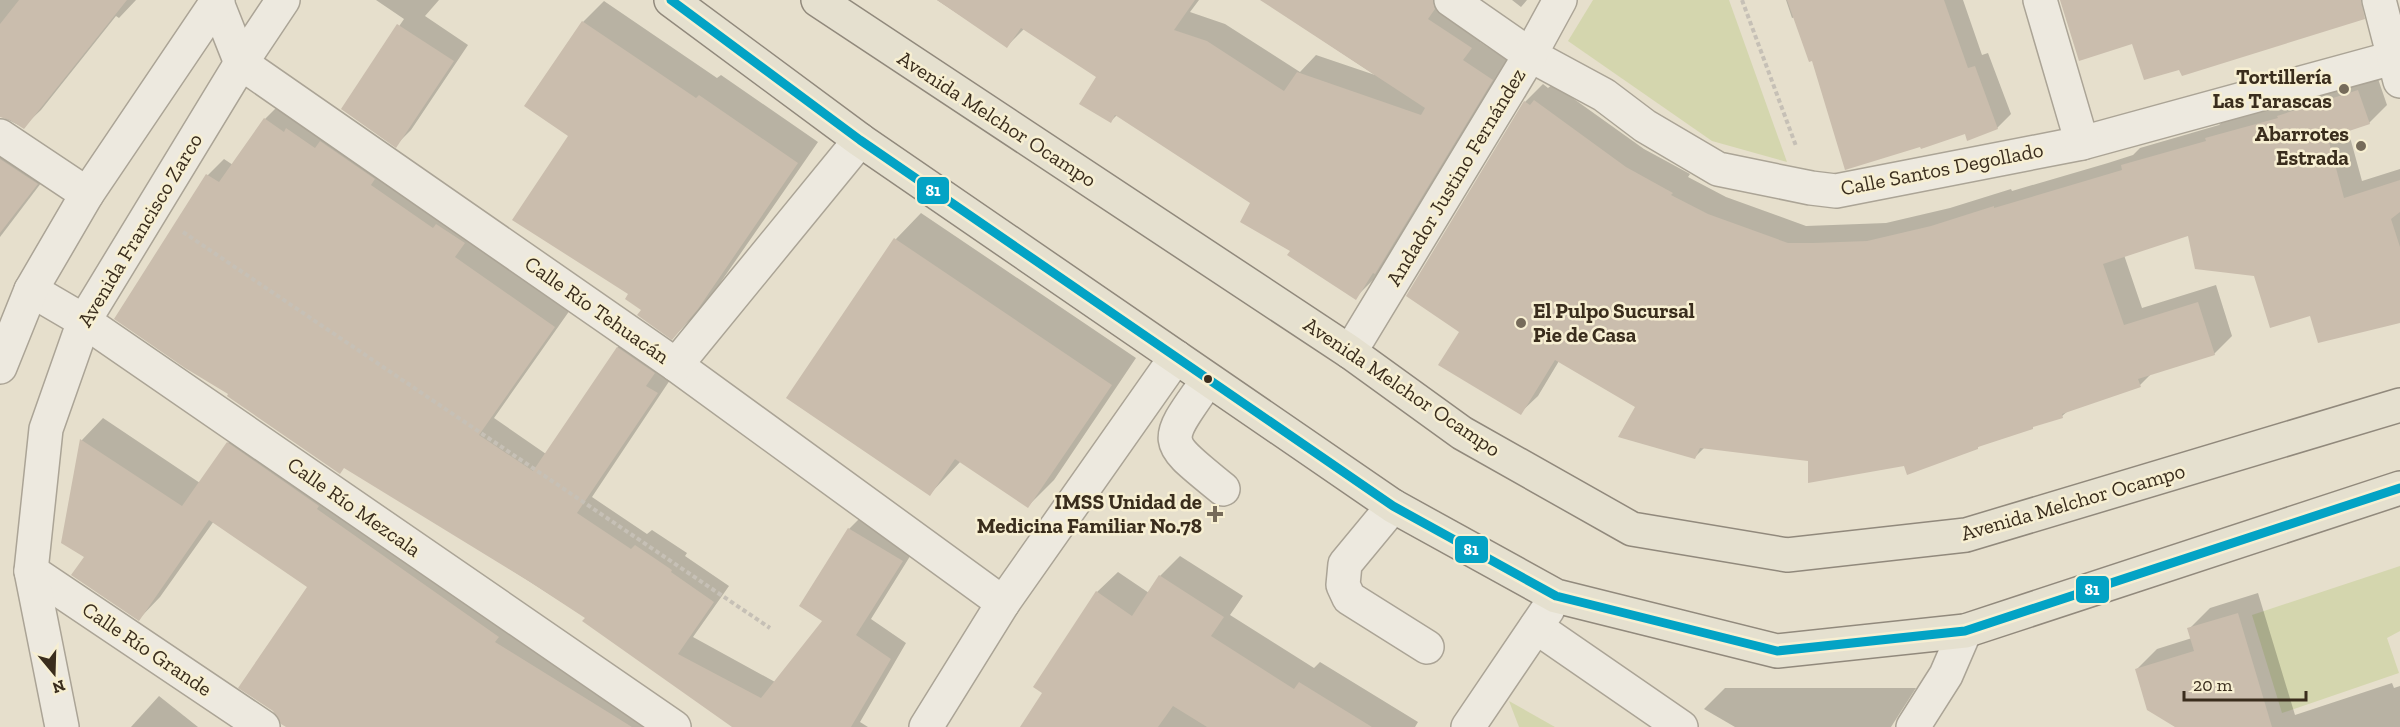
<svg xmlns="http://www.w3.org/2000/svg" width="2400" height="727" viewBox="0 0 2400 727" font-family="'Zilla Slab',serif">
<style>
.green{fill:#d4d6ae}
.shadow{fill:#0003}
.building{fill:#cabdad}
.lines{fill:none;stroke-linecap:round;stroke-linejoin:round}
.minor-casing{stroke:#aba496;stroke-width:36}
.major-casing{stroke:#91897c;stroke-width:36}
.path{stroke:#c6c0b6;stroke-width:4;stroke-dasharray:4.5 3;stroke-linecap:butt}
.minor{stroke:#ede9df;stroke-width:33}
.major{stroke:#e5e0cf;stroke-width:33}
.bus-1-casing{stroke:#f7efd2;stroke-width:14}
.bus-1{stroke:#03a3c5;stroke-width:9}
.poi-dot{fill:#766b5a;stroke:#f7efd2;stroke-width:2}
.bus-dot{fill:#3a2d1d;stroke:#f7efd2;stroke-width:2}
.labels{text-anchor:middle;stroke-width:5;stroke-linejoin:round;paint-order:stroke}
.poi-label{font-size:21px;font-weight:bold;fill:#3a2d1d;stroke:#f7efd2;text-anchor:end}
.street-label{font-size:21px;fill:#3a2d1d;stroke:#f7efd2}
.line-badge{stroke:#f7efd2;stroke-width:2}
.badge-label{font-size:16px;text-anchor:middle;font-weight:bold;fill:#fff}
</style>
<rect width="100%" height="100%" fill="#e6dfcc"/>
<!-- green -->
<g class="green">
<path d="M1593,0H1729L1787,162L1712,141L1568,41Z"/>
<path d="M2400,566V631L2387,638L2399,673L2282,713L2252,615Z"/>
<path d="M1509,701L1555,727H1519Z"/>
</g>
<!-- shadow -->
<g class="shadow">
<path d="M0,0H136L119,18L116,16L41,110L23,127L0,116Z"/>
<path d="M376,0H439L425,16L468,45L411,130L395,146L343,109L404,19Z"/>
<path d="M937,0H1199L1190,12L1225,24L1300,72L1316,55L1375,75L1262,0H1445L1488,30L1480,42L1510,62L1385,262L1373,280L1355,298L1292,250L1252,203L1117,115L1111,121L1098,77L1024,29L1007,46Z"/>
<path d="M1512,0H1527L1521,7Z"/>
<path d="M1786,0H1963L1982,55L1988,53L2011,114L1997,128L1965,132L1813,59L1795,17L1792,18Z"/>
<path d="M604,1L717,78L721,75L818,142L718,286L693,317L672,338L630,294L570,135L526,106L583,22Z"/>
<path d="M2376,73L2387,105L2369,123L2348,130L2362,181L2400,169V321L2311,314L2255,274L2189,234L2124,255L2142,308L2216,285L2232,336L2214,354L2152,373L2140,385L2068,411L2062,416L1981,444L1977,448L1905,464L1705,447L1694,458L1637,407L1559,361L1538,396L1520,413L1462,332L1525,102L1543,84L1548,88L1553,84L1644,149L1690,174L1688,177L1726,197L1806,226L1886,223L1950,208L2011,189L2012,191L2108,163L2133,155L2140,148L2219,125L2224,120Z"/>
<path d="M281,103L570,310L494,418L546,454L618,347L634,332L672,377L592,497L647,534L652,530L687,553L685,556L729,586L693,637L775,682L824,620L801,606L849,529L865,513L917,545L871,619L906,643L860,722L868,727H736L587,618L116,318L208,175L224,159L233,165L265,119Z"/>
<path d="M0,125L54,166L0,237Z"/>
<path d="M921,213L1136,358L1054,480L1028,506L961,461L930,494L896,239Z"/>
<path d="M103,418L200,483L228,443L249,421L658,727H287L309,587L214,521L160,597L139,619L86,556L63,542L82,440Z"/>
<path d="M1180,556L1243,596L1230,615L1314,668L1320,662L1418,722L1415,727H1021L1044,693L1097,592L1118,572L1149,593L1160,576Z"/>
<path d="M2258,593L2295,715L2392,683L2394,688L2400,686V727H2187L2136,670L2157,649L2192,638L2189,629L2210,608Z"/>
<path d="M1725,688H1916L1891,727H1735L1704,709Z"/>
<path d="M159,696L198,727H131Z"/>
</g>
<!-- building -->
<g class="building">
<path d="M19,0H127L24,129L10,120L0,117V24Z"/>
<path d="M937,0H1195L1174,30L1207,41L1284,91L1297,72L1421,115L1425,108L1260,0H1433L1435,9L1428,19L1472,48L1463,60L1493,80L1375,274L1373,273L1356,300L1287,255L1290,251L1240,222L1250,203L1115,115L1111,123L1079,104L1096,77L1021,28L1007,48Z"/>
<path d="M1787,0H1944L1968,68L1975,66L1998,129L1967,141L1965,134L1921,149L1920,147L1845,170L1812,61L1809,62Z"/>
<path d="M2060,0H2361L2365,19L2182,76L2179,70L2144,80L2132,44L2079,61Z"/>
<path d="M582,21L696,98L699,95L798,163L698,309L672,340L637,315L641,310L625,299L628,294L512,220L568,136L524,106Z"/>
<path d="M397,24L454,61L396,148L341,109Z"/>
<path d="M2358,90L2370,124L2328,138L2344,198L2400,180V212L2391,219L2400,247V323L2318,343L2310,316L2270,328L2254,276L2195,269L2188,236L2103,264L2124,325L2198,302L2215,355L2138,379L2141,387L2062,414L2063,418L2033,427V429L1978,447V449L1907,475L1904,466L1808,483V461L1700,448L1695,459L1618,437L1635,407L1555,360L1521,415L1438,365L1459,332L1406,296L1524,101L1530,105L1534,100L1626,167L1673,193L1671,195L1708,214L1788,243H1813L1867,241L1931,226L1994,206V208L2122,170L2121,165L2206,141L2205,138L2278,118L2277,116Z"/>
<path d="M264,118L284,132L286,128L315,148L320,141L375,179L371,185L433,228L436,224L465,243L455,257L555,327L479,435L533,471L617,347L655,373L646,386L658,393L577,513L631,549L635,545L672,570L671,572L714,602L678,654L761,698L822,621L799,606L848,528L903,561L856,635L891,659L851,727H732L582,621L585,618L530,582L344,468L340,474L227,396L228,394L185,368L114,319L206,174L219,182Z"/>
<path d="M0,159L38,184L0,233Z"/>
<path d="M894,238L1112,385L1028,508L955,459L930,496L786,398Z"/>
<path d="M80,439L182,506L227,442L319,506L317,509L499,637L495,642L632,727H286L281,724L273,711L238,688L307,587L209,520L139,621L71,575L84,557L61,543Z"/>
<path d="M1159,575L1224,617L1211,636L1294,689L1299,682L1372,727H1207L1173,706L1158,727H1020L1042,693L1033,687L1096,591L1132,616Z"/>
<path d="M2238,613L2272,727H2175L2147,710L2135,669L2194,651L2187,628Z"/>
</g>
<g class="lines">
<!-- minor casing -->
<g class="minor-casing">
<g id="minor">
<path d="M216,0L241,63L676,365L1003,603"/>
<path d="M1451,0L1530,55L1604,95L1645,126L1718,169L1811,188L1836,191L2082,143L2400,56"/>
<path d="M2040,0L2082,143"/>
<path d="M2379,0L2400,81"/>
<path d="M0,136L87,194"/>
<path d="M31,290L84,321L674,727"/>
<path d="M1350,352L1530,55L1560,0"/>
<path d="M676,365L860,140"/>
<path d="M0,367L31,290L87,194L218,0"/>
<path d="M1208,380C1162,445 1162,439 1223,489"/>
<path d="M1393,506L1345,564L1343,585L1349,598L1427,647"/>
<path d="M31,571L263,727"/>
<path d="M1536,627L1681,727"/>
<path d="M62,727L31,571L46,429L84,321L241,63L283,0"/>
<path d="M926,727L1003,603L1176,357"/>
<path d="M1468,727L1548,609"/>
<path d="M1913,727L1946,675L1965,631"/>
</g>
</g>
<!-- major casing -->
<g class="major-casing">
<g id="major">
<path d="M671,0L860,140L1393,506L1556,596L1777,651L1965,631L2400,488"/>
<path d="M818,0L1350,352L1462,433L1632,529L1787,555L1966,535L2400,405"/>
</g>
</g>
<!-- path -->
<g class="path">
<path d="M1742,0L1796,146"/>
<path d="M183,232L770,628"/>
</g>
<!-- minor -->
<use href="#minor" class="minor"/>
<!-- major -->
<use href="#major" class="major"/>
<!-- bus-1 casing -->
<g class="bus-1-casing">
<path id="bus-1" d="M671,0L860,140L1393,506L1556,596L1777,651L1965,631L2400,488"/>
</g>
<!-- bus-1 -->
<use href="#bus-1" class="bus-1"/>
</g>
<!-- markers -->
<g class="poi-dot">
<circle cx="2344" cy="89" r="6"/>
<circle cx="2361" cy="146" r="6"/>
<circle cx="1521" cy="323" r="6"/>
<path d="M1212 505h6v6h6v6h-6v6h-6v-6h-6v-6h6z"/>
</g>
<circle class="bus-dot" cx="1208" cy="379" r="5"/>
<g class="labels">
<!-- poi labels -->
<g class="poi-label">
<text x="2332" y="84">Tortillería<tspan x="2332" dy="24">Las Tarascas</tspan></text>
<text x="2349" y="141">Abarrotes<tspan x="2349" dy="24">Estrada</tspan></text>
<text x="1533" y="318" text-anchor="start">El Pulpo Sucursal<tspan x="1533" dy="24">Pie de Casa</tspan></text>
<text x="1202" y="509">IMSS Unidad de<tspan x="1202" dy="24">Medicina Familiar No.78</tspan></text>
</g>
<!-- street labels -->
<g class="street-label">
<text transform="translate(997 119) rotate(33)" y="7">Avenida Melchor Ocampo</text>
<text transform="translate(1942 169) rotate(-11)" y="7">Calle Santos Degollado</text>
<text transform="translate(1456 177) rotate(-59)" y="7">Andador Justino Fernández</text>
<text transform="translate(140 230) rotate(-59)" y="7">Avenida Francisco Zarco</text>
<text transform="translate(597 310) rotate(35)" y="7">Calle Río Tehuacán</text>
<text transform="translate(1402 387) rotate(34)" y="7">Avenida Melchor Ocampo</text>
<text transform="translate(2073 502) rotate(-16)" y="7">Avenida Melchor Ocampo</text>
<text transform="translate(354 507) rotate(35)" y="7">Calle Río Mezcala</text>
<text transform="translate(147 649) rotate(34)" y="7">Calle Río Grande</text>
</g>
</g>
<g class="line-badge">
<rect x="916" y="176" width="34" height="29" rx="6" fill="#03a3c5"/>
<rect x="1454" y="535" width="35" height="29" rx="6" fill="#03a3c5"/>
<rect x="2075" y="575" width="35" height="29" rx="6" fill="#03a3c5"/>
</g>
<g class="badge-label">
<text x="933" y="196">81</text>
<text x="1471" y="555">81</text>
<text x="2092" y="595">81</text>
</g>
<!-- north arrow -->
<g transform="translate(54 673) rotate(161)" stroke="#f7efd2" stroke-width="4.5" paint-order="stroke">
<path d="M0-4.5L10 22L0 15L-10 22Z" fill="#3a2d1d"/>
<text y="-9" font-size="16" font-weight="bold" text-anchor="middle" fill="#3a2d1d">N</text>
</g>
<!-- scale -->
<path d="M2184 691v9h122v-9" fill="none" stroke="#3a2d1d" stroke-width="3"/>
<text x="2193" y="691" font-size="18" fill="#3a2d1d" stroke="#f7efd2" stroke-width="4.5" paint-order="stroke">20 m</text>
</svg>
